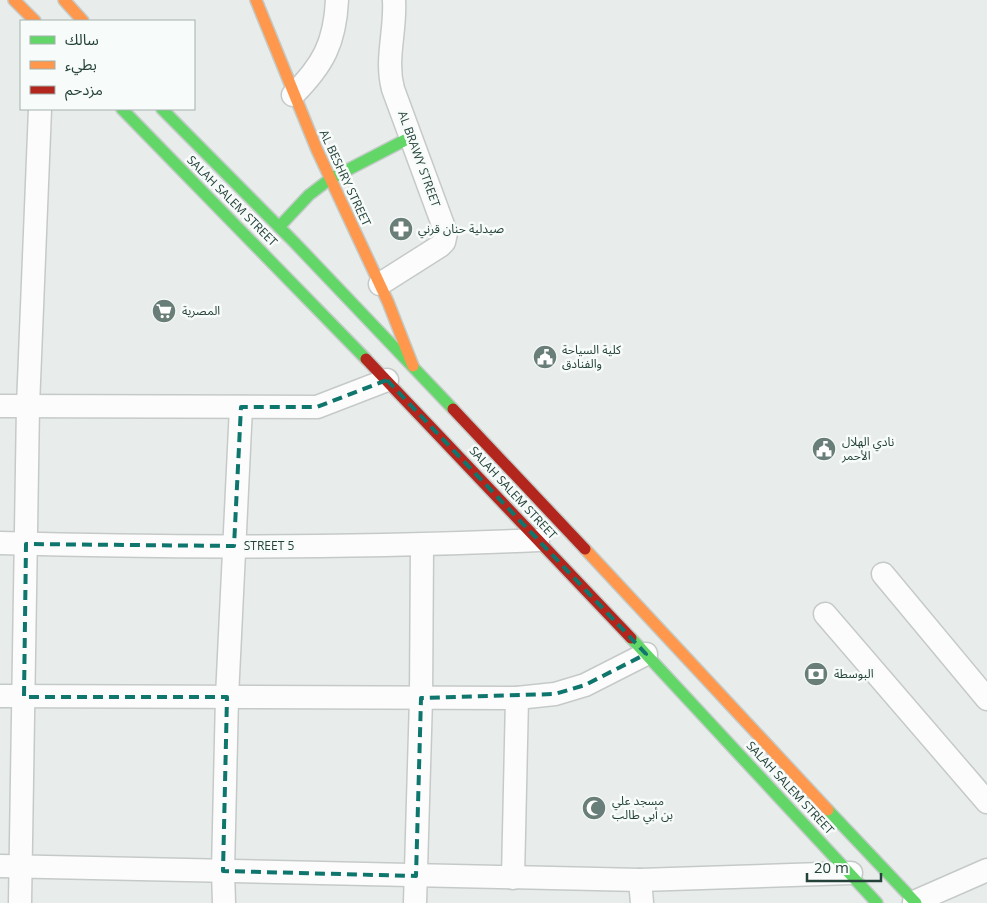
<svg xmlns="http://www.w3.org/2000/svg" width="987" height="903" viewBox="0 0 987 903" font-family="'Open Sans','Noto Sans Arabic',sans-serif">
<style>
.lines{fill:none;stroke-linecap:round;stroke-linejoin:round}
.street-casing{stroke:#c5cac8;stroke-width:25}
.fast-casing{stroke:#c3cbc8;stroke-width:14}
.slow-casing{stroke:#c3cbc8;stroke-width:14}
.jam-casing{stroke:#c3cbc8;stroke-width:14}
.street{stroke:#fcfcfc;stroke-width:22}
.fast{stroke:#63d668;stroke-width:11}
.slow{stroke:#ff974d;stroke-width:11}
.jam{stroke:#b3261e;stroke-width:11}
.marked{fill:none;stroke:#0f766e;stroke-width:4;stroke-dasharray:10 6;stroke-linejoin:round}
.labels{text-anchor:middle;stroke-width:5;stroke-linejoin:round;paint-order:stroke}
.street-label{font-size:12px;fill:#24423a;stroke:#f7fbf9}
.poi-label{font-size:12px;fill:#24423a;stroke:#f7fbf9;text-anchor:start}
</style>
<rect width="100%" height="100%" fill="#e8edeb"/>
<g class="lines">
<!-- street casing -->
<g class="street-casing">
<g id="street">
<path d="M293,95C323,65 335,43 337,0"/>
<path d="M380,284L440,246L444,242L446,233L393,89C385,59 396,31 394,0"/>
<path d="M0,406L317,407L387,380"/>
<path d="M0,543C179,548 359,548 538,540"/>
<path d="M883,574L987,699"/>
<path d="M825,614L987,802"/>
<path d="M0,696L517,698L555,694L585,685L646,654"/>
<path d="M0,866L640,880L851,873"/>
<path d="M513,878L517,698"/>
<path d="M640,880L642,903"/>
<path d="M914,902L987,870"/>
<path d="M20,903L28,406L40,109"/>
<path d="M224,903L223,871L227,697L241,407"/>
<path d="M415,903L421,698L422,545"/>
</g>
</g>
<!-- fast casing -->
<g class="fast-casing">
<g id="fast">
<path d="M122,109L366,359"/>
<path d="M162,109L294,242L453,409"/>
<path d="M279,227L309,195L330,179L411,137"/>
<path d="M631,638L877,903"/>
<path d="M828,810L916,903"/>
</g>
</g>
<!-- slow casing -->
<g class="slow-casing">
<g id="slow">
<path d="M14,0L35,21"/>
<path d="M64,0L83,21"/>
<path d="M256,0L317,150L388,302L413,366"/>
<path d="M585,549L828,810"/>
</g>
</g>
<!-- jam casing -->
<g class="jam-casing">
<g id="jam">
<path d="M366,359L631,638"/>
<path d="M453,409L585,549"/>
</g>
</g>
<!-- street -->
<use href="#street" class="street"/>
<!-- fast -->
<use href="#fast" class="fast"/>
<!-- slow -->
<use href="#slow" class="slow"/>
<!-- jam -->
<use href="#jam" class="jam"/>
</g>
<!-- marked area -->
<path class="marked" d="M387,380L646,654L585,685L555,694L421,698L416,876L223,871L227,697H24L26,544L234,546L241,407H317Z"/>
<!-- icons -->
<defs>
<g id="pharmacy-disc" transform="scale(1.25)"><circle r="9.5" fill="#697e78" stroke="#f7fbf9"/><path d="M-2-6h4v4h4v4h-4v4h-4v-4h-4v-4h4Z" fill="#fff"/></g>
<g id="supermarket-disc" transform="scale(1.25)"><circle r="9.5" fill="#697e78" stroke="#f7fbf9"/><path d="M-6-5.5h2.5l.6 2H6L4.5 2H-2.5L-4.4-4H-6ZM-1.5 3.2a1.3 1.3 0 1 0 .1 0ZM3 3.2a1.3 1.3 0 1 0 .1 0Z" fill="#fff"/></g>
<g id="civic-disc" transform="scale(1.25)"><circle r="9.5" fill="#697e78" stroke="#f7fbf9"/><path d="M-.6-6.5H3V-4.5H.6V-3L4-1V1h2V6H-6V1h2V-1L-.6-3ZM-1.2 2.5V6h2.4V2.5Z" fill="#fff"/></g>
<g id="bank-disc" transform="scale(1.25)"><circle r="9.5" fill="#697e78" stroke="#f7fbf9"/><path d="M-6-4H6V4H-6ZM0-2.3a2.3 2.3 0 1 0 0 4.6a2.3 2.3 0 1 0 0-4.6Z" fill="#fff"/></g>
<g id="mosque-disc" transform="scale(1.25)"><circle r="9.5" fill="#697e78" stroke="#f7fbf9"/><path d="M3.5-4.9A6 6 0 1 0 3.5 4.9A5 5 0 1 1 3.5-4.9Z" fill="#fff"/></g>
</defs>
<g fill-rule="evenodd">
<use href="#pharmacy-disc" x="401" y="229"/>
<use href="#supermarket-disc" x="164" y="311"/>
<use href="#civic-disc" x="545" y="357"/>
<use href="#civic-disc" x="824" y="449"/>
<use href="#bank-disc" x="816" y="674"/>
<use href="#mosque-disc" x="594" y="808"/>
</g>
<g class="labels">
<!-- street labels -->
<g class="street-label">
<text transform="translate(419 159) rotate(70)" y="4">AL BRAWY STREET</text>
<text transform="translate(345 178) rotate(65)" y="4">AL BESHRY STREET</text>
<text transform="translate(232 201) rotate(45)" y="4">SALAH SALEM STREET</text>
<text transform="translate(513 493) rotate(47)" y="4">SALAH SALEM STREET</text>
<text x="269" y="550">STREET 5</text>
<text transform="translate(790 788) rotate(47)" y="4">SALAH SALEM STREET</text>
</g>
<!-- poi labels -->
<g class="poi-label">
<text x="418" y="233">صيدلية حنان قرني</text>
<text x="182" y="315">المصرية</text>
<text x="562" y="354">كلية السياحة<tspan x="562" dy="14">والفنادق</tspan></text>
<text x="842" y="446">نادي الهلال<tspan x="842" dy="14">الأحمر</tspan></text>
<text x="834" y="678">البوسطة</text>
<text x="612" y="805">مسجد علي<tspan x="612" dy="14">بن أبي طالب</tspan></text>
</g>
</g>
<!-- legend -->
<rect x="20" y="20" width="175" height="90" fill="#f7fbf9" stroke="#a3b1ad"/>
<rect x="30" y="36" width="25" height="8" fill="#63d668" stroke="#a3b1ad"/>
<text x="65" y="45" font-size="15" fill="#24423a">سالك</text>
<rect x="30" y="61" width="25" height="8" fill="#ff974d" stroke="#a3b1ad"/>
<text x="65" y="70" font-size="15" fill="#24423a">بطيء</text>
<rect x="30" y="86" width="25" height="8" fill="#b3261e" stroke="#a3b1ad"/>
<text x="65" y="95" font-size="15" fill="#24423a">مزدحم</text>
<!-- scale -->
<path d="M807 873v8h74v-8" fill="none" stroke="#24423a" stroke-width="2.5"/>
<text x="814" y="873" font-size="15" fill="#24423a" stroke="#f7fbf9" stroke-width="4" paint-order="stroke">20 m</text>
</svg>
